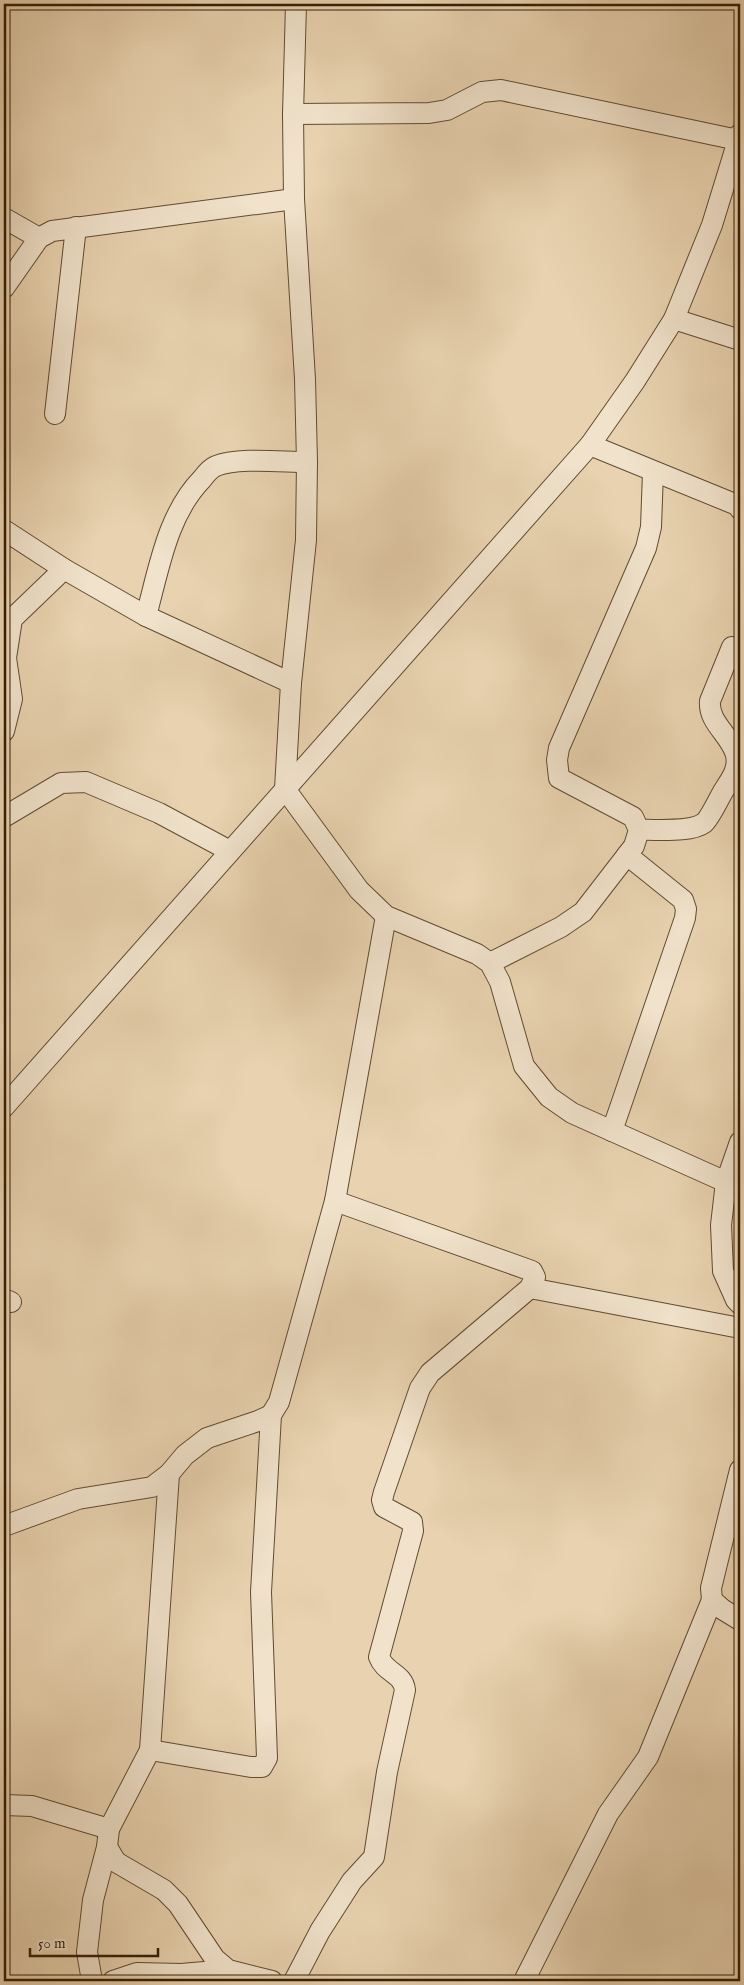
<svg xmlns="http://www.w3.org/2000/svg" width="744" height="1985" viewBox="0 0 744 1985" font-family="'IM FELL English',serif">
<style>
.lines{fill:none;stroke-linecap:round;stroke-linejoin:round}
.minor-casing{stroke:#614b30;stroke-width:22}
.minor{stroke:#f0e2cb;stroke-width:20}
</style>
<rect width="100%" height="100%" fill="#e8d2af"/>
<filter id="stains"><feTurbulence type="fractalNoise" baseFrequency=".004" numOctaves="4"/><feColorMatrix values="0 0 0 0 .2 0 0 0 0 .09 0 0 0 0 .02 0 0 0 .5 -.17"/></filter>
<radialGradient id="worn" r=".72"><stop offset=".6" stop-color="#630" stop-opacity="0"/><stop offset="1" stop-color="#630" stop-opacity=".3"/></radialGradient>
<g class="lines">
<!-- minor casing -->
<g class="minor-casing">
<g id="minor">
<path d="M296,4L293,114L294,199L305,379L307,462L306,540L291,683L285,789L359,890L386,916L477,954L490,963L500,982L524,1066L549,1097L572,1113L726,1182"/>
<path d="M293,114L429,113L447,110L482,92L501,90L738,140"/>
<path d="M4,218L39,238"/>
<path d="M4,288L39,238L52,231L294,199"/>
<path d="M674,319L740,340"/>
<path d="M55,414L76,227"/>
<path d="M590,445L737,505L740,509"/>
<path d="M4,530L64,569L146,616L291,683"/>
<path d="M146,616C159,569 167,515 202,479C205,475 211,468 216,466C237,457 283,462 307,462"/>
<path d="M4,731L12,699L6,658L12,619L64,569"/>
<path d="M4,817L61,783L86,782L159,813L230,851"/>
<path d="M639,830C656,829 690,833 704,823C710,818 719,798 724,790C731,779 739,769 736,755C731,735 708,723 710,701L732,647"/>
<path d="M490,963L561,927L583,912L634,846L639,830L633,817L559,778L557,760L559,748L646,548L651,527L653,472"/>
<path d="M4,1107L590,445L635,381L674,319L712,225L740,134"/>
<path d="M612,1131L685,918L686,909L683,900L627,855"/>
<path d="M740,1142L726,1182L721,1225L723,1271L736,1300L740,1304"/>
<path d="M530,1288L740,1328"/>
<path d="M4,1299L11,1302"/>
<path d="M740,1470L711,1588L712,1600L722,1609L740,1620"/>
<path d="M4,1526L78,1499L152,1487L169,1474L185,1455L207,1438L258,1421L271,1415"/>
<path d="M150,1750L251,1767H262L267,1758L261,1592L271,1415L279,1402L335,1201L386,916"/>
<path d="M4,1805L32,1806L109,1829"/>
<path d="M107,1847L116,1862L164,1890L178,1904L215,1959L228,1970L272,1981"/>
<path d="M92,1981L87,1952L93,1900L107,1847L109,1829L150,1750L169,1474"/>
<path d="M113,1981L137,1973L181,1974L228,1970"/>
<path d="M294,1981L320,1931L352,1881L374,1857L387,1772L405,1690C403,1673 385,1673 379,1657L413,1531L412,1522L384,1507L382,1500L384,1492L420,1388L430,1373L530,1288L535,1277L532,1271L335,1201"/>
<path d="M524,1981L608,1814L648,1757L712,1600"/>
</g>
</g>
<!-- minor -->
<use href="#minor" class="minor"/>
</g>
<!-- margin -->
<rect width="744" height="1985" fill="none" stroke="#e8d2af" stroke-width="20"/>
<rect x="5" y="5" width="734" height="1975" fill="none" stroke="#341e06" stroke-width="2.5"/>
<rect x="10" y="10" width="724" height="1965" fill="none" stroke="#341e06"/>
<!-- scale -->
<path d="M30 1948v8h128v-8" fill="none" stroke="#341e06" stroke-width="2.5"/>
<text x="38" y="1948" font-size="15" fill="#341e06" stroke="#f0e2cb" stroke-width="4" paint-order="stroke">50 m</text>
<rect width="100%" height="100%" filter="url(#stains)"/>
<rect width="100%" height="100%" fill="url(#worn)"/>
</svg>
